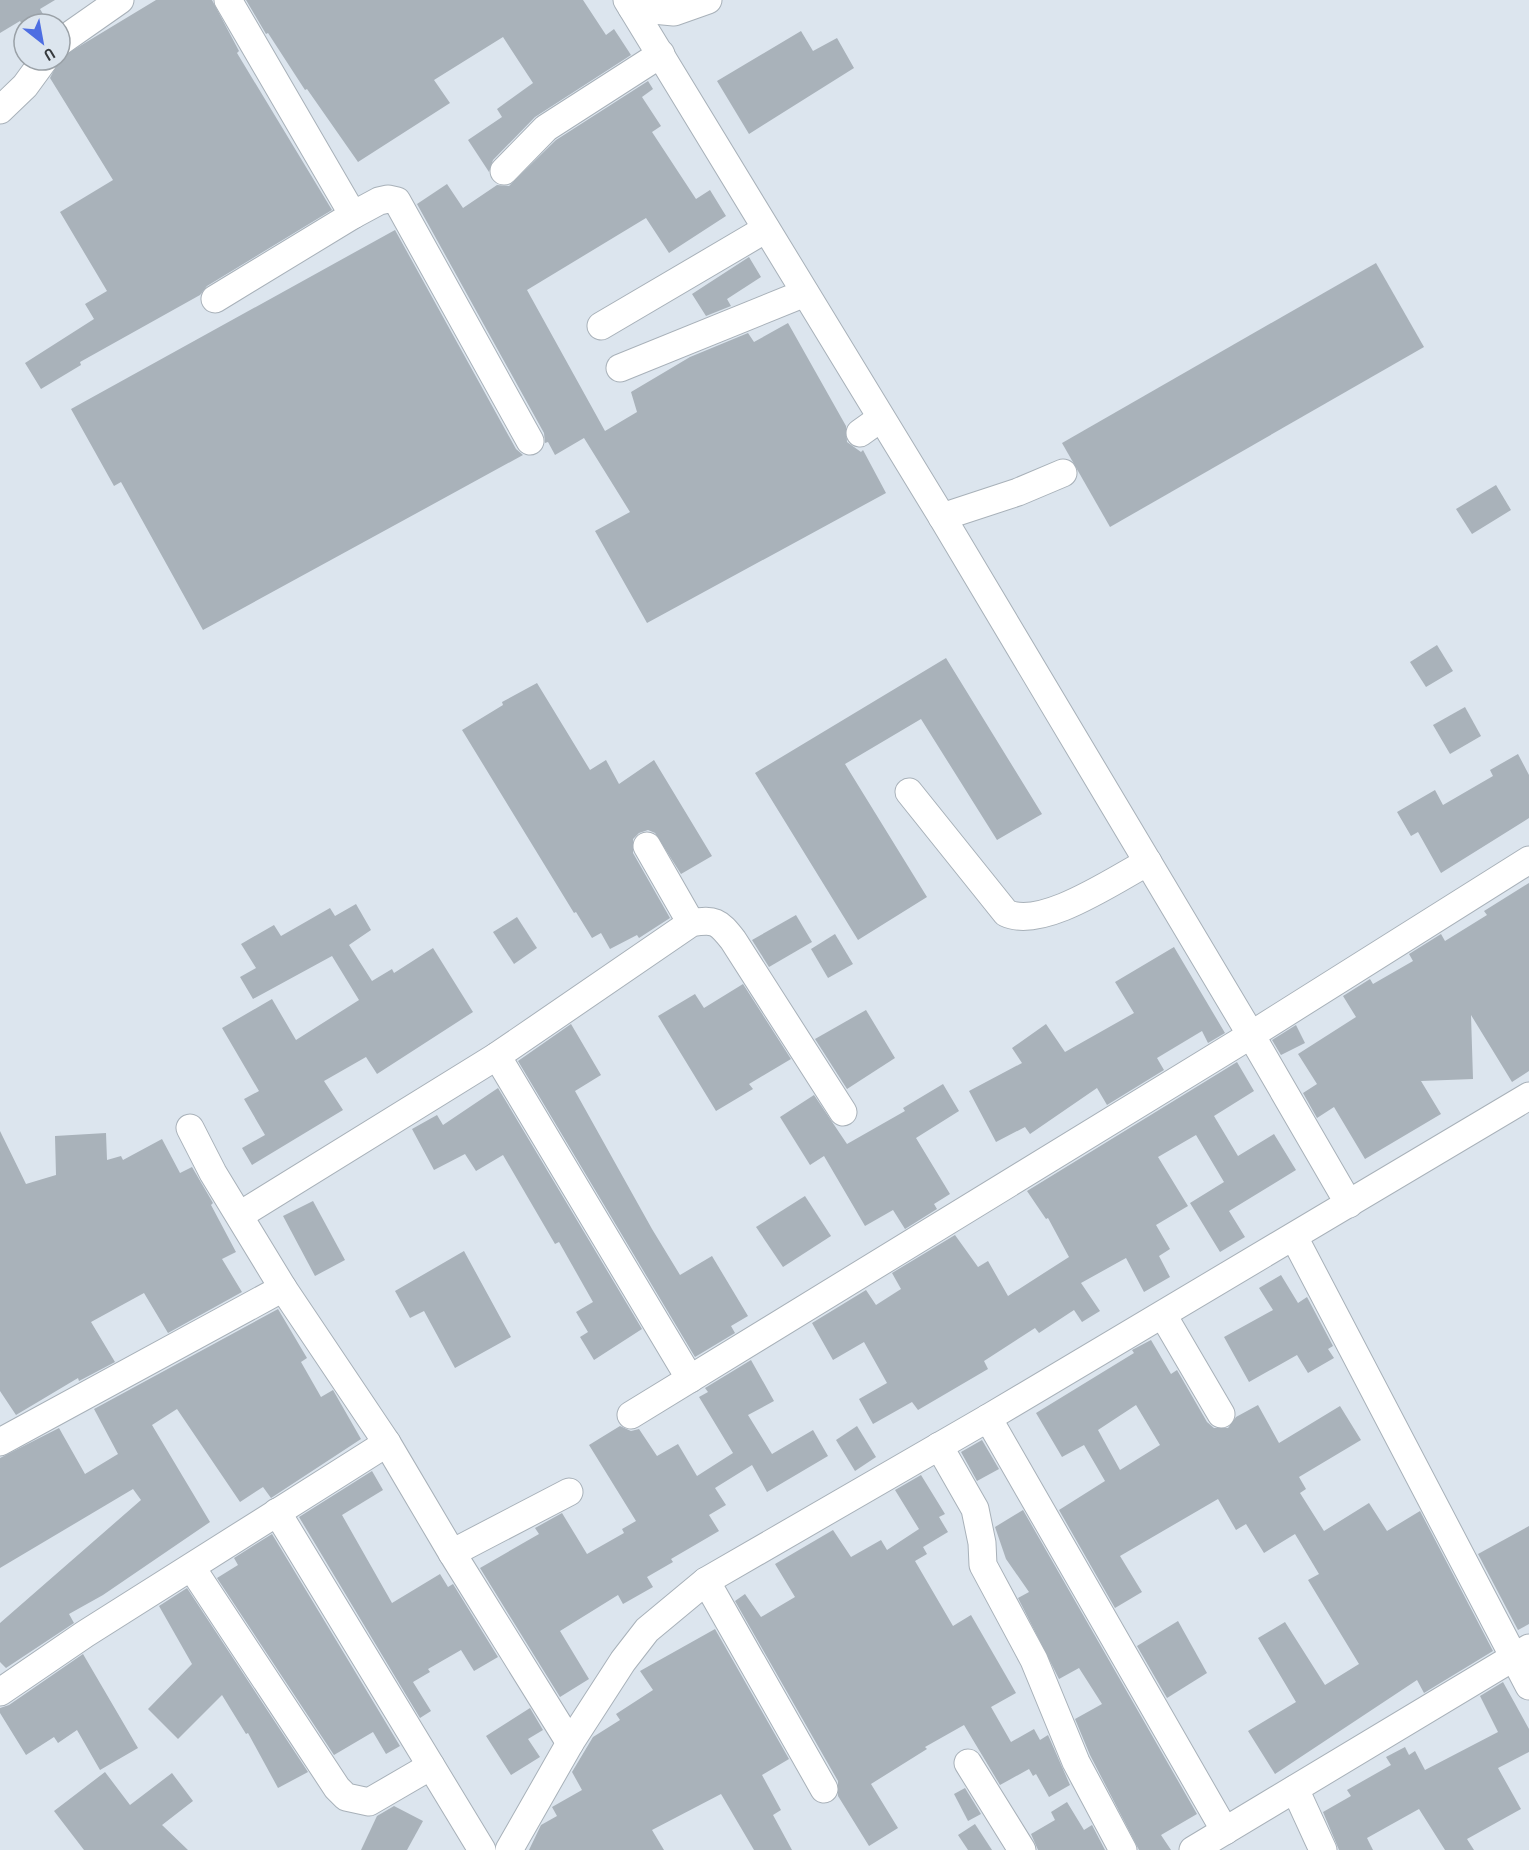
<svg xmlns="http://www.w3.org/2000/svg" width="1529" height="1850" viewBox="0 0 1529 1850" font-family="'Archivo Narrow',sans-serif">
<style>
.building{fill:#a9b2ba;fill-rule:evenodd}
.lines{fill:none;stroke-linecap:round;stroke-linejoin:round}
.minor-casing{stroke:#a8b1b9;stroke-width:29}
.minor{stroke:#fff;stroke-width:27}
</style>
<rect width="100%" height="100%" fill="#dce5ee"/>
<!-- building -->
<g class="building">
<path d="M0,0H55L40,9L49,24H22L20,21L0,33Z"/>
<path d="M156,0H212L239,51L237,53L332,210L207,286L200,295L80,362L81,365L41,389L25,363L94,319L85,304L107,291L60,212L113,180L50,78L60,58Z"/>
<path d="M246,0H583L606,35L614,29L631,55L535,117L493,160L489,172L468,140L502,117L497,109L533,83L503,37L434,80L450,103L358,162L307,89L305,90L268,33L266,34Z"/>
<path d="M801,31L813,51L837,38L854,68L749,134L717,81Z"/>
<path d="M648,81L653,89L642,97L661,126L652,132L696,199L710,190L726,216L669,253L646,218L527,290L605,431L637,412L631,392L690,357L748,333L754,342L788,323L846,426L847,442L861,452L863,450L886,493L647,623L595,531L630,512L584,438L555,455L548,442L545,443L544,433L417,204L447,184L463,208L497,185L509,186L556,140Z"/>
<path d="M395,230L516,449L523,455L203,630L121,482L114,486L71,409Z"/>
<path d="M749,257L761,277L727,299L731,306L706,316L692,294Z"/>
<path d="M1376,263L1424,347L1110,527L1062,443Z"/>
<path d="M1496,485L1511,510L1472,534L1456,509Z"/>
<path d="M1437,645L1453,671L1426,687L1410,662Z"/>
<path d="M946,658L1042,814L997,840L921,719L845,764L927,897L858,940L755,773Z"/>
<path d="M537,683L590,770L606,760L619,784L654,760L712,856L681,874L655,833L648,830L639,833L633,839V853L670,918L639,938L637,935L610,949L601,933L592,938L576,912L574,913L462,730L503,705L502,702Z"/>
<path d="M1465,707L1481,736L1450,754L1433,725Z"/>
<path d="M1518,754L1529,775V818L1441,873L1418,832L1411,836L1397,812L1435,790L1443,805L1493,776L1490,770Z"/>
<path d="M1529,883V1071L1512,1082L1471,1015L1473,1079L1421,1081L1441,1114L1365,1159L1334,1107L1317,1118L1303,1093L1317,1084L1298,1054L1356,1017L1343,996L1370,979L1373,984L1413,961L1409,954L1441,934L1445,941L1487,915L1484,911Z"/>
<path d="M356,904L371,930L349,945L372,981L392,969L394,973L433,948L473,1012L377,1074L366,1057L324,1081L343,1110L252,1165L242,1148L265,1135L244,1099L259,1091L222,1028L272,999L296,1040L359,1000L332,956L253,999L240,977L256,968L241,944L274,925L281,936L330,908L335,916Z"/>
<path d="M796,915L812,942L769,967L752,940Z"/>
<path d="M517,917L537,948L514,964L493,932Z"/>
<path d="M835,934L853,964L828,978L811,949Z"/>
<path d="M1174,947L1225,1033L1208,1043L1202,1031L1157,1058L1164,1070L1107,1105L1097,1088L1030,1134L1025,1127L996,1142L969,1091L1022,1063L1012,1048L1046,1024L1065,1052L1134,1013L1115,982Z"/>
<path d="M743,984L791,1059L749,1084L753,1089L716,1111L658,1016L695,994L704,1008Z"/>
<path d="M866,1010L895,1058L847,1089L815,1039Z"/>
<path d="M571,1024L601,1075L575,1091L652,1229L680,1275L712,1256L748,1316L731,1326L735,1333L695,1357L518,1061Z"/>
<path d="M1296,1025L1305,1043L1281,1055L1272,1040Z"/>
<path d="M1237,1062L1254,1091L1214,1116L1238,1156L1274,1134L1296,1170L1229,1211L1245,1237L1220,1252L1190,1203L1224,1182L1196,1135L1158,1157L1188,1206L1156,1225L1170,1249L1159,1256L1170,1277L1144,1292L1126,1258L1081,1283L1100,1311L1082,1322L1074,1310L1039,1333L1035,1328L984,1361L988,1369L918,1410L912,1402L873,1424L859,1399L887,1383L864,1342L833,1360L812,1323L866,1290L876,1305L901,1289L892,1273L955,1235L978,1267L988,1261L1008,1296L1069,1257L1048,1218L1046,1219L1027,1191Z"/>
<path d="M943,1084L959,1111L916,1138L950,1194L934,1204L937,1209L905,1229L893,1210L865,1226L824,1156L810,1165L780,1117L814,1095L847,1144L905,1111L903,1108Z"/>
<path d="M498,1088L642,1329L594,1360L580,1337L588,1332L576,1312L593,1302L559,1242L555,1244L503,1155L476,1171L465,1154L434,1170L412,1129L437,1115L443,1125Z"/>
<path d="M0,1131L26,1184L56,1175L55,1136L106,1133L107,1160L121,1156L123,1160L162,1139L180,1173L192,1167L213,1203L211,1205L236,1252L222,1259L242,1292L168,1333L144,1293L91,1322L115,1362L79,1381L78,1378L16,1415L0,1391Z"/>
<path d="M805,1196L831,1236L783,1267L756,1227Z"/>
<path d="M313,1201L345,1260L315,1276L283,1216Z"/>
<path d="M464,1251L511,1337L455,1368L424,1311L410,1318L395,1291Z"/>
<path d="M1281,1275L1298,1303L1307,1297L1333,1346L1328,1349L1334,1358L1308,1373L1297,1355L1249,1382L1224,1337L1273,1310L1259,1288Z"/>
<path d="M278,1309L307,1358L301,1362L321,1397L333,1390L361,1439L271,1498L263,1487L240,1502L177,1409L152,1425L210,1522L103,1595L69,1614L74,1623L6,1668L0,1662V1623L141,1500L133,1489L0,1568V1458L59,1428L85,1474L118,1454L94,1409Z"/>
<path d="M1151,1340L1171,1374L1177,1370L1207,1422L1214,1428H1228L1236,1417L1258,1405L1279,1443L1340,1406L1361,1440L1299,1477L1306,1489L1300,1493L1324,1531L1369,1503L1387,1531L1420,1511L1493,1651L1424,1693L1417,1680L1275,1774L1248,1731L1296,1702L1258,1638L1285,1622L1325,1685L1359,1664L1308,1580L1319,1574L1295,1534L1264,1553L1246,1524L1236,1530L1218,1499L1120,1556L1142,1592L1115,1608L1059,1510L1105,1481L1084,1445L1062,1457L1036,1413L1134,1353L1132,1350ZM1136,1405L1160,1445L1120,1470L1098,1430Z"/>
<path d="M751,1360L774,1401L748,1415L772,1454L813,1430L828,1456L767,1492L752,1465L715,1488L726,1505L709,1515L719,1531L671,1559L673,1562L647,1577L653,1587L623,1604L618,1595L560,1631L589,1679L560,1697L480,1568L539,1534L535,1528L562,1513L587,1554L624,1533L622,1529L636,1521L589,1445L620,1426L631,1431L639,1429L657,1456L678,1444L697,1476L733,1453L699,1397L708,1392L705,1388Z"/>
<path d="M857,1426L876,1457L855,1471L836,1440Z"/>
<path d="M982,1440L999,1469L977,1481L961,1452Z"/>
<path d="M372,1471L383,1490L342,1515L392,1603L440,1574L448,1587L453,1584L498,1657L474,1671L461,1650L428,1669L430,1672L413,1682L431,1711L420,1718L299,1517Z"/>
<path d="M921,1475L945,1514L939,1517L948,1532L923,1547L927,1554L915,1561L953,1626L971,1615L1016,1693L991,1707L1011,1742L1034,1729L1040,1740L1048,1735L1070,1785L1049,1797L1036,1774L1033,1776L1029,1769L1000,1785L964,1725L925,1747L927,1749L871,1784L898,1828L869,1846L838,1796V1781L735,1601L745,1594L761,1617L795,1597L775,1564L833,1530L851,1557L881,1540L887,1550L919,1529L895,1490Z"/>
<path d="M1023,1510L1197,1814L1161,1835L1171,1850H1139L1090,1755L1075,1719L1102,1704L1079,1668L1059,1679L1018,1598L1029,1592L1006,1559L995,1527Z"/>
<path d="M1529,1526V1624L1518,1630L1478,1554Z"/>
<path d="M272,1534L400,1746L386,1754L373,1732L334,1755L217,1578L238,1565L234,1558Z"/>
<path d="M187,1588L308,1772L278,1788L248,1733L246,1734L222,1695L178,1739L148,1709L192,1664L159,1606Z"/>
<path d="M1178,1621L1207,1673L1167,1698L1137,1646Z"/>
<path d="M715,1629L789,1759L762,1775L781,1810L773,1815L792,1850H754L721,1794L652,1830L664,1850H529L541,1825L557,1816L552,1807L582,1790L572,1772L593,1737L620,1720L616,1714L653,1690L640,1671Z"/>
<path d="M83,1654L138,1748L100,1770L77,1730L58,1743L54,1737L26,1755L0,1713V1708L9,1705Z"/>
<path d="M1503,1682L1529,1729V1752L1498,1768L1521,1809L1467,1839L1474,1850H1445L1419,1809L1367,1838L1373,1850H1339L1323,1812L1351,1796L1347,1790L1391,1765L1386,1757L1405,1747L1409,1755L1415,1751L1425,1770L1498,1732L1480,1696Z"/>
<path d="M530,1708L543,1730L528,1739L540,1757L511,1775L486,1736Z"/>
<path d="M105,1772L130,1805L172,1773L193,1801L162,1825L188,1850H84L54,1811Z"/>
<path d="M965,1788L981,1814L968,1821L954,1794Z"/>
<path d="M1067,1802L1084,1830L1092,1825L1105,1850H1038L1031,1834L1055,1820L1051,1812Z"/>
<path d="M394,1806L423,1821L407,1850H361L377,1816Z"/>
<path d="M975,1824L992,1850H968L958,1835Z"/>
</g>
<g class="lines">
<!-- minor casing -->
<g class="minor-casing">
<g id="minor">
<path d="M228,0L353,215"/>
<path d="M627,0L942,517L1251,1035L1349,1204"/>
<path d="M632,8L674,12L708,0"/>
<path d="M60,42L120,0"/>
<path d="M0,110L25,86L44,60"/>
<path d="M504,171L546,128L661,54"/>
<path d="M215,299L353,215L379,201L388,199L397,201L530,441"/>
<path d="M601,326L766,229"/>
<path d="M620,368L805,293"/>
<path d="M860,433L881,418"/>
<path d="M942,517L1018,492L1063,473"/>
<path d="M909,792L1006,913C1042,930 1114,880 1148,862"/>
<path d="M647,846L691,923"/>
<path d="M497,1056L690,1379"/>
<path d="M190,1128L213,1173L283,1288L387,1443L452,1553L570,1743"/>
<path d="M240,1215L497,1056L691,923C715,919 718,921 733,940L843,1112"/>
<path d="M1294,1237L1529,1686"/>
<path d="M1163,1315L1221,1414"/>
<path d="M631,1415L1251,1035L1529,860"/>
<path d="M988,1418L1225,1831"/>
<path d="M0,1442L283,1288"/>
<path d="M939,1446L975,1509L982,1543L983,1565L1034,1660L1076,1762L1123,1850"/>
<path d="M277,1512L482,1850"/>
<path d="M452,1553L569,1492"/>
<path d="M192,1568L337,1788L346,1797L369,1802L431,1766"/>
<path d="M706,1581L824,1789"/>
<path d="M0,1692L85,1634L387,1443"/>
<path d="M968,1763L1022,1850"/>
<path d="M1295,1789L1323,1850"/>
<path d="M509,1850L570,1743L623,1661L647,1630L706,1581L988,1418L1529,1096"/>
<path d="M1193,1850L1529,1648"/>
</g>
</g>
<!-- minor -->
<use href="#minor" class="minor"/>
</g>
<!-- north arrow -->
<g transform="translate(42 42) rotate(149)"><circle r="28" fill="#dce5ee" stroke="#9aa1a7" stroke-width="1.5"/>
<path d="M0-4.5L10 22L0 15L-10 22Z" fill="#4e6ee2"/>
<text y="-9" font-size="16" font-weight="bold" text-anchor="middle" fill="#363a3d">U</text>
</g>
</svg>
